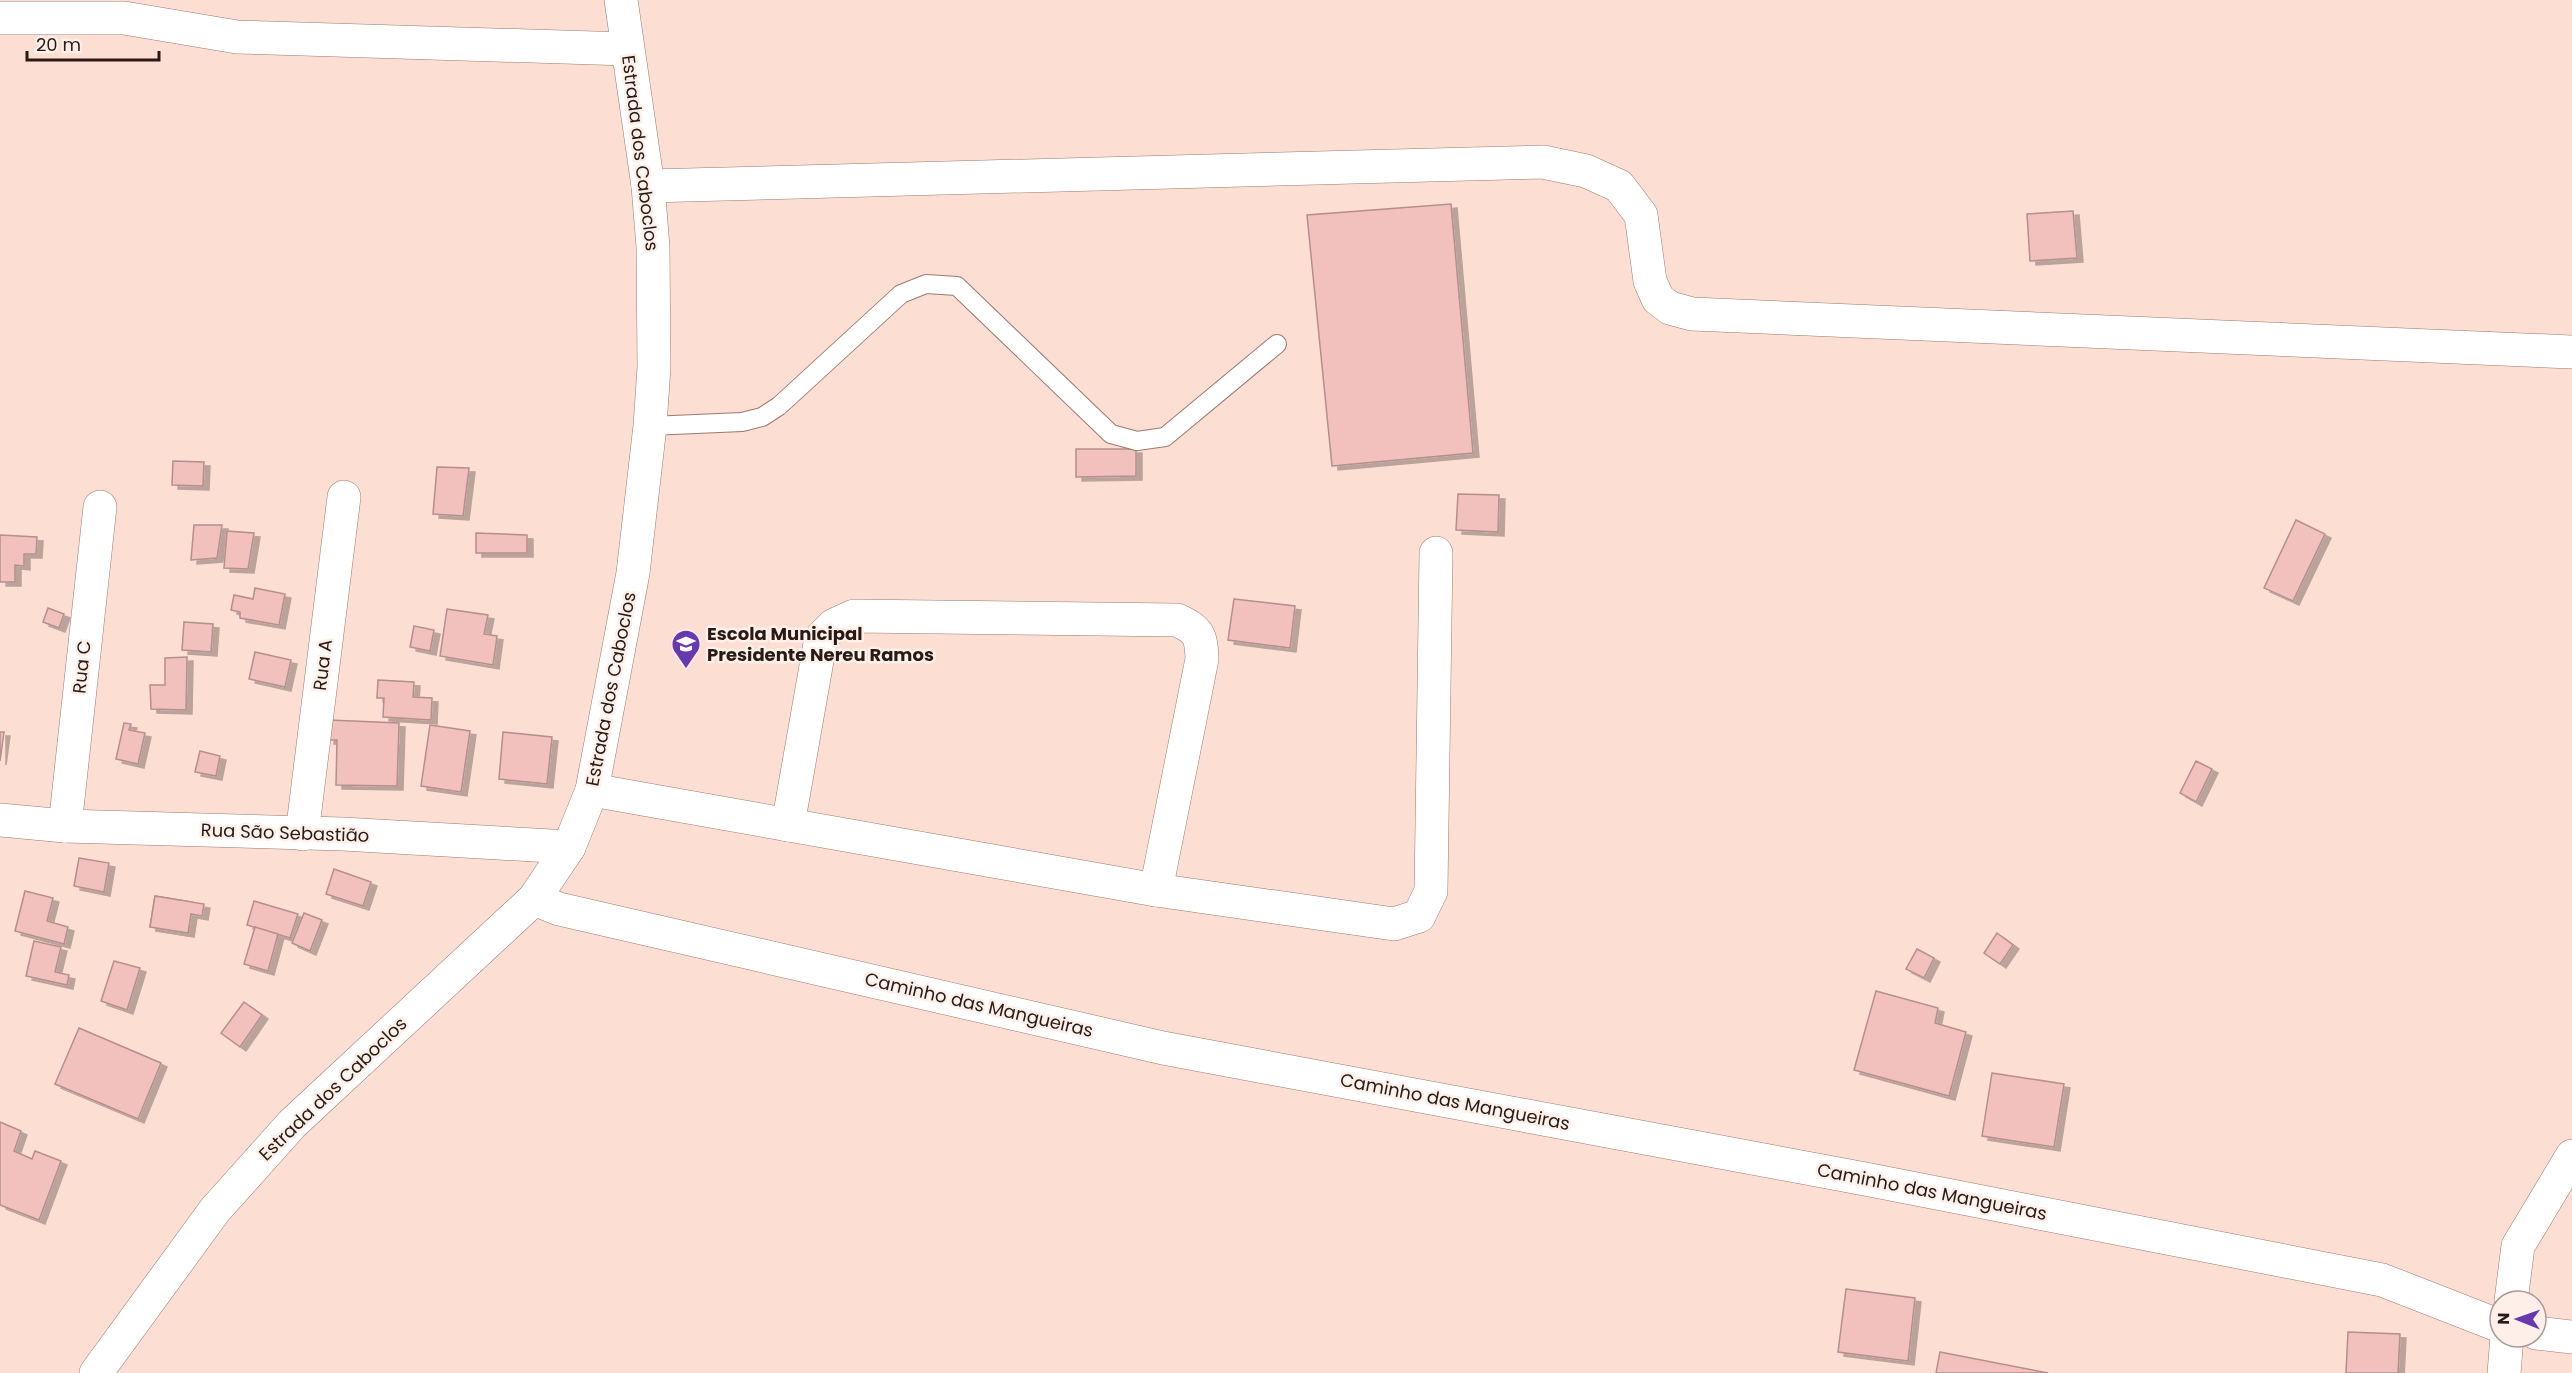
<svg xmlns="http://www.w3.org/2000/svg" width="2572" height="1373" viewBox="0 0 2572 1373" font-family="Poppins,sans-serif">
<style>
.building{fill:#f2c1be;stroke:#b48f8d;stroke-width:1.5;filter:url(#shadow)}
.lines{fill:none;stroke-linecap:round;stroke-linejoin:round}
.lane-casing{stroke:#9b7a6e;stroke-width:20}
.street-casing{stroke:#9b7a6e;stroke-width:34}
.secondary-casing{stroke:#9b7a6e;stroke-width:34}
.lane{stroke:#fff;stroke-width:18}
.street{stroke:#fff;stroke-width:33}
.secondary{stroke:#fff;stroke-width:33}
.labels{text-anchor:middle;stroke-width:5;stroke-linejoin:round;paint-order:stroke}
.street-label{font-size:18px;fill:#281b16;stroke:#feefe9}
.poi-label{font-size:18px;font-weight:bold;fill:#281b16;stroke:#feefe9;text-anchor:start}
</style>
<defs>
<filter id="shadow"><feDropShadow dx="6" dy="4" stdDeviation="0" flood-color="#0004"/></filter>
</defs>
<rect width="100%" height="100%" fill="#fcded3"/>
<!-- building -->
<g class="building">
<path d="M1451,204L1473,453L1332,466L1307,215Z"/>
<path d="M2073,211L2077,258L2030,261L2027,214Z"/>
<path d="M1076,449H1136V476L1076,477Z"/>
<path d="M173,461L204,462L203,486L172,485Z"/>
<path d="M437,467L469,468L463,516L433,514Z"/>
<path d="M1458,494L1499,495L1498,532L1456,530Z"/>
<path d="M2296,520L2325,534L2293,601L2264,588Z"/>
<path d="M194,525H222L217,558L191,560Z"/>
<path d="M227,531L254,533L248,569L224,568Z"/>
<path d="M476,533L527,535V553H476Z"/>
<path d="M0,535L37,537L36,554H24V566L15,565V582H0Z"/>
<path d="M255,588L285,594L279,625L240,618V612L231,610L234,595L253,599Z"/>
<path d="M1234,599L1295,606L1290,648L1228,640Z"/>
<path d="M48,608L64,614L59,628L43,622Z"/>
<path d="M447,609L488,615L484,634L497,636L493,665L440,656Z"/>
<path d="M184,622L213,624L211,652L182,650Z"/>
<path d="M414,626L434,630L430,651L410,647Z"/>
<path d="M255,652L291,660L285,687L249,679Z"/>
<path d="M187,657L186,710L151,709L150,685H165V658Z"/>
<path d="M378,680L414,682L413,697L432,698L431,720L383,717L384,698H377Z"/>
<path d="M329,720L399,723L397,786L336,785L337,740H328Z"/>
<path d="M124,723L131,724L129,730L145,733L138,764L116,759Z"/>
<path d="M430,725L470,731L461,792L421,786Z"/>
<path d="M0,732H4L0,761Z"/>
<path d="M503,732L552,737L547,784L499,779Z"/>
<path d="M200,751L220,756L216,776L195,772Z"/>
<path d="M2196,761L2212,769L2196,802L2180,793Z"/>
<path d="M79,858L109,863L104,892L74,886Z"/>
<path d="M334,869L371,882L363,906L326,894Z"/>
<path d="M25,891L53,898L47,921L68,927L64,944L15,931Z"/>
<path d="M155,896L192,902L188,933L150,927Z"/>
<path d="M155,896L204,904L202,916L191,914L188,933L150,927Z"/>
<path d="M254,901L298,914L290,938L247,925Z"/>
<path d="M304,913L322,920L310,951L292,943Z"/>
<path d="M255,927L278,934L268,971L244,964Z"/>
<path d="M1997,933L2013,945L2000,964L1984,953Z"/>
<path d="M34,941L61,947L55,972L69,975L67,985L26,976Z"/>
<path d="M1917,949L1934,958L1924,978L1906,969Z"/>
<path d="M114,961L140,968L127,1010L101,1001Z"/>
<path d="M1876,991L1938,1008L1935,1023L1966,1032L1949,1096L1854,1070Z"/>
<path d="M244,1002L262,1015L240,1047L221,1033Z"/>
<path d="M79,1028L161,1063L138,1119L55,1084Z"/>
<path d="M1992,1073L2064,1084L2054,1147L1982,1136Z"/>
<path d="M0,1122L21,1131L14,1151L32,1159L35,1151L61,1161L39,1220L0,1205Z"/>
<path d="M1846,1289L1915,1298L1908,1361L1838,1352Z"/>
<path d="M2348,1332L2400,1334L2398,1373H2346Z"/>
<path d="M1940,1352L2048,1373H1936Z"/>
</g>
<g class="lines">
<!-- lane casing -->
<g class="lane-casing">
<path id="lane" d="M650,426L742,422L762,417L779,406L901,294L926,284L957,286L1111,434L1137,441L1165,437L1277,344"/>
</g>
<!-- street casing -->
<g class="street-casing">
<g id="street">
<path d="M0,18H124L237,37L627,49"/>
<path d="M648,186L1543,162L1586,171L1619,186L1641,215L1650,281L1658,299L1670,308L1692,314L2572,352"/>
<path d="M592,790L1156,890L1394,924L1419,916L1431,891L1436,553"/>
<path d="M0,820L65,826L343,834L569,847"/>
<path d="M788,825L821,638L834,625L854,616L1177,620C1199,630 1201,635 1202,659L1156,890"/>
<path d="M65,826L100,507"/>
<path d="M302,834L344,497"/>
<path d="M534,899L559,909L1163,1048L1865,1179L2382,1280L2500,1326"/>
<path d="M2511,1301L2518,1246L2572,1156"/>
<path d="M2536,1333L2572,1337"/>
<path d="M2504,1373L2507,1337"/>
</g>
</g>
<!-- secondary casing -->
<g class="secondary-casing">
<path id="secondary" d="M96,1373L215,1210L292,1124L534,899L569,847L592,790L633,573L650,426L654,367L653,247L648,186L621,0"/>
</g>
<!-- lane -->
<use href="#lane" class="lane"/>
<!-- street -->
<use href="#street" class="street"/>
<!-- secondary -->
<use href="#secondary" class="secondary"/>
</g>
<!-- icons -->
<defs>
<g id="school-pin" transform="scale(1.5)"><path d="M0 17L-7.5 6A9.5 9.5 0 1 1 7.5 6Z" fill="#6838af" stroke="#feefe9"/><path d="M0-5L7-2L0 1L-7-2ZM-4 1L0 2.5L4 1V4Q0 6-4 4Z" fill="#fff"/></g>
</defs>
<g fill-rule="evenodd">
<use href="#school-pin" x="686" y="644"/>
</g>
<g class="labels">
<!-- street labels -->
<g class="street-label">
<text transform="translate(640 153) rotate(83)" y="6">Estrada dos Caboclos</text>
<text transform="translate(323 665) rotate(-83)" y="6">Rua A</text>
<text transform="translate(82 667) rotate(-84)" y="6">Rua C</text>
<text transform="translate(611 689) rotate(-79)" y="6">Estrada dos Caboclos</text>
<text transform="translate(285 833) rotate(2)" y="6">Rua São Sebastião</text>
<text transform="translate(979 1005) rotate(13)" y="6">Caminho das Mangueiras</text>
<text transform="translate(333 1089) rotate(-44)" y="6">Estrada dos Caboclos</text>
<text transform="translate(1455 1102) rotate(11)" y="6">Caminho das Mangueiras</text>
<text transform="translate(1932 1192) rotate(11)" y="6">Caminho das Mangueiras</text>
</g>
<!-- poi labels -->
<g class="poi-label">
<text x="707" y="640">Escola Municipal<tspan x="707" dy="21">Presidente Nereu Ramos</tspan></text>
</g>
</g>
<!-- north arrow -->
<g transform="translate(2518 1319) rotate(271)"><circle r="28" fill="#feefe9" stroke="#a89a95" stroke-width="1.5"/>
<path d="M0-4.5L10 22L0 15L-10 22Z" fill="#6838af"/>
<text y="-9" font-size="16" font-weight="bold" text-anchor="middle" fill="#281b16">N</text>
</g>
<!-- scale -->
<path d="M27 51v9h132v-9" fill="none" stroke="#281b16" stroke-width="3"/>
<text x="36" y="51" font-size="18" fill="#281b16" stroke="#feefe9" stroke-width="4.5" paint-order="stroke">20 m</text>
</svg>
